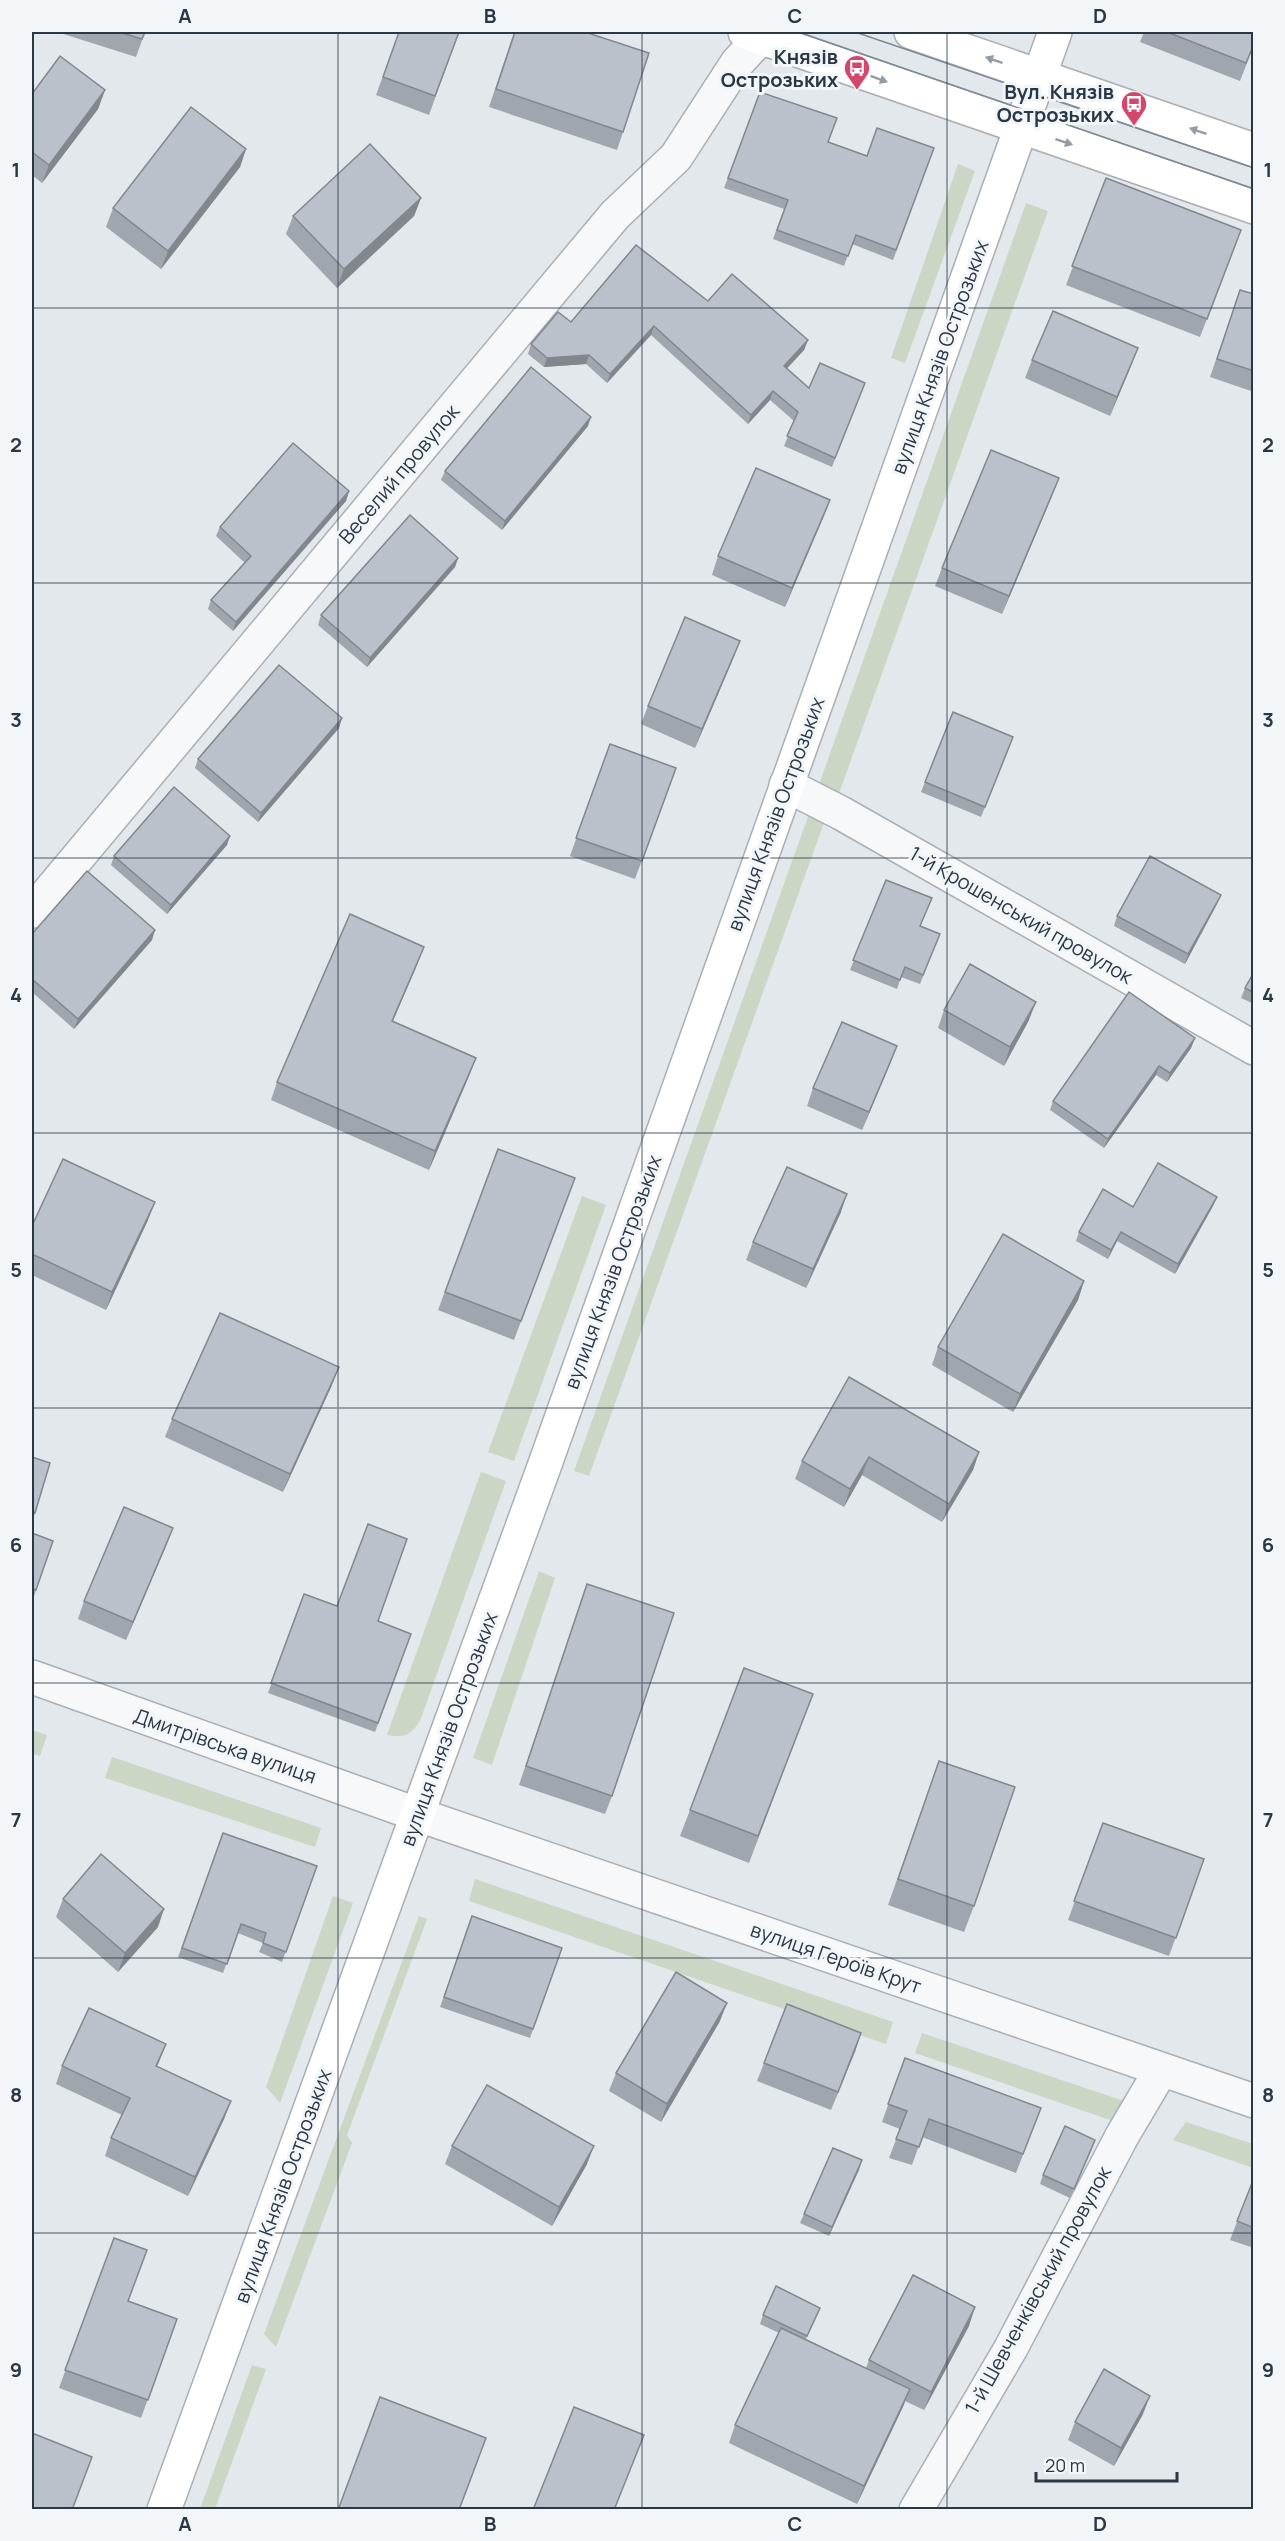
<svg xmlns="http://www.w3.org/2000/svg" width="1285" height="2541" viewBox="0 0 1285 2541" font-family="Manrope,sans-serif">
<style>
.green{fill:#cbd6c4}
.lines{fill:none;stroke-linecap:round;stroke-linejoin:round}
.street-casing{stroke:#a8afb7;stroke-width:36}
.secondary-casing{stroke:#a8afb7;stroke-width:36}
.street{stroke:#f6f8fa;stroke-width:33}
.secondary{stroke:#fff;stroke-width:33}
.tram{stroke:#7c8996;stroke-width:1.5}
.wall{fill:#a0a6ae}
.shaded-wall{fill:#82878d}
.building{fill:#bac1ca;stroke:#82878d;stroke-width:1.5}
.oneway{fill:#949ba2}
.grid{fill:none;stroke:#2a3745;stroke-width:1.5;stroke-opacity:0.55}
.labels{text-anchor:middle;stroke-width:6;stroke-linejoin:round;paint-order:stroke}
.poi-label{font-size:20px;font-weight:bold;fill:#2a3745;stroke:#f3f6f9;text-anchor:end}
.street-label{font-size:20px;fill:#2a3745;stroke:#f3f6f9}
.neatline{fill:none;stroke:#2a3745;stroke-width:2}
.grid-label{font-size:20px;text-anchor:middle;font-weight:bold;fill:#2a3745}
</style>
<rect width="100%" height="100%" fill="#e3e8ec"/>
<!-- green -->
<g class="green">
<path d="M958,164L975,171L905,363L891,358Z"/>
<path d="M1026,203L1048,211L837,799L817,790Z"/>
<path d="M810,811L825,820L589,1476L574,1471Z"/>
<path d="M582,1196L606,1205L514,1461L488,1452Z"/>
<path d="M481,1472L506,1481L420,1721C411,1735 404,1738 387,1735Z"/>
<path d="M539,1571L555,1578L492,1765L473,1758Z"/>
<path d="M32,1730L47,1735L40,1756L32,1753Z"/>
<path d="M112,1757L321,1828L315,1847L105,1778Z"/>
<path d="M475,1879L893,2022L886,2044L469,1901Z"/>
<path d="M333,1896L353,1903L280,2103L266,2087Z"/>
<path d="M419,1916L427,1919L347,2135L352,2143L276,2347L264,2334Z"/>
<path d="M922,2033L1127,2102L1122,2124L915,2053Z"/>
<path d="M1186,2122L1253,2144V2168L1173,2140Z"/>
<path d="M252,2365L266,2369L215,2509H200Z"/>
</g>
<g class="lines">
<!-- street casing -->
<g class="street-casing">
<g id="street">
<path d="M786,785L841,813L1254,1048"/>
<path d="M33,911L615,215L676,157L737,63L761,37"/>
<path d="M32,1677L419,1815L1254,2101"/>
<path d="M916,2510L1011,2348L1122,2136L1161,2070"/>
</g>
</g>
<!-- secondary casing -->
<g class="secondary-casing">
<g id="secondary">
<path d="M745,32L1254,207"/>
<path d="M911,32L1254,150"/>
<path d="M164,2510L544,1467L1055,32"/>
</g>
</g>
<!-- street -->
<use href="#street" class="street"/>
<!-- secondary -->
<use href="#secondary" class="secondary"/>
<!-- tram -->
<g class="tram">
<path d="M798,32L1254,189"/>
<path d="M855,32L1254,168"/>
</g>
</g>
<!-- wall -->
<g class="wall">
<path d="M57,32H145L136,57Z"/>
<path d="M399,32H459L429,115L376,95Z"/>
<path d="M514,32H585L623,132L617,150L489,107Z"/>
<path d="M1144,32H1254V45L1240,81L1140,42Z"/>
<path d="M105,90L98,109L42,183L32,175V94Z"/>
<path d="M760,92L828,142L867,156L934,148L893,260L852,244L844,266L773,239L784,209L724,188Z"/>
<path d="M246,149L240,167L161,269L106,227L113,208Z"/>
<path d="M1106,178L1241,230L1200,337L1066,285Z"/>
<path d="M421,198L414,216L337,288L286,234L293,216Z"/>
<path d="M1240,290L1254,294V392L1210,377Z"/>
<path d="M708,301L808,340L804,350L787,368L809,388L865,383L832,467L784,446L794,421L770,400L748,424L651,335L607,383L586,364L544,367L528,354L531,344L571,322Z"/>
<path d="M1032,360L1131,366L1110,416L1025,378Z"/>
<path d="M588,426L502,530L441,480L445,471Z"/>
<path d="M349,491L346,501L233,631L208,609L211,600L245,563L216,536L220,527Z"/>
<path d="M1052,496L1002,614L935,586L942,568Z"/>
<path d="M830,500L823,518L785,607L712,575L718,556Z"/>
<path d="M458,558L455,567L367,667L318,625L321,615Z"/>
<path d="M733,659L695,748L641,724L648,706Z"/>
<path d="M342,718L339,728L258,822L195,768L198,759Z"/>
<path d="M610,744L676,768L635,879L570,856Z"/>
<path d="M1010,746L981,817L921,792L925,782Z"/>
<path d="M227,845L167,914L111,865L114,856Z"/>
<path d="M886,880L921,926L940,934L920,984L901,977L897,989L850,970Z"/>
<path d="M1217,904L1185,964L1114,926L1117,916Z"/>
<path d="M32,934L152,940L74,1029L32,992Z"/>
<path d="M417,965L393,1021L476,1058L469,1076L429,1170L271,1100L277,1082Z"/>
<path d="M1254,972V1004L1241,998L1245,988Z"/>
<path d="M944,1010L1029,1020L1004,1066L938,1028Z"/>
<path d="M1195,1038L1191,1048L1167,1082L1156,1075L1104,1148L1050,1110L1053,1101Z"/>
<path d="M897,1046L890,1064L862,1130L807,1106L813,1088Z"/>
<path d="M498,1149L575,1178L514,1340L438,1310Z"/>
<path d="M1213,1206L1175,1274L1117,1241L1108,1259L1076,1241L1079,1232L1133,1207Z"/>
<path d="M841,1212L806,1288L746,1260L753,1242Z"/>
<path d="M148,1220L106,1310L32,1275V1226Z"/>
<path d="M1084,1281L1078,1300L1013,1412L932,1365L938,1347Z"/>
<path d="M332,1385L283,1492L165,1437L172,1419Z"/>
<path d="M979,1452L973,1470L942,1522L862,1475L844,1507L795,1479L802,1461Z"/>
<path d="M32,1457L35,1513L32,1522Z"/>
<path d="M173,1528L166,1546L126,1640L78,1619L84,1601Z"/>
<path d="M32,1533L53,1541L33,1599H32Z"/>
<path d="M587,1584L612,1796L605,1814L519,1785Z"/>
<path d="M304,1594L411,1634L375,1732L268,1693Z"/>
<path d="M813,1694L749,1863L680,1836L690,1810Z"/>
<path d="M939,1761L974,1906L964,1932L888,1905Z"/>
<path d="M1103,1823L1204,1859L1169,1956L1068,1920Z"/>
<path d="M223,1833L317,1866L282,1962L259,1952L263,1943L238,1933L223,1973L178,1957Z"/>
<path d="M63,1899L158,1927L118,1972L56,1917Z"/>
<path d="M472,1916L562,1948L530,2038L440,2007Z"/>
<path d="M720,2021L661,2122L609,2091L616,2073Z"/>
<path d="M861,2033L831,2110L757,2081L764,2063Z"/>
<path d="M905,2058L1041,2108L1016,2173L922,2137L912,2165L889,2158L900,2129L882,2122Z"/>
<path d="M62,2066H157L231,2101L224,2119L188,2196L105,2156L111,2138L122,2115L56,2084Z"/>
<path d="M452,2146L587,2164L552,2226L445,2164Z"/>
<path d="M1092,2149L1070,2198L1040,2184L1043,2175Z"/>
<path d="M862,2160L829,2236L800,2223L804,2214Z"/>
<path d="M1254,2178V2248L1230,2240Z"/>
<path d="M114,2238L128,2301L177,2319L141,2418L59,2388Z"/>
<path d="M763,2315L816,2317L806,2339L866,2368L869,2360L969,2326L924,2410L905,2401L857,2504L729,2443L735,2425L779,2333L760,2324Z"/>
<path d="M1143,2414L1114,2466L1068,2440L1075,2422Z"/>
</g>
<!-- shaded-wall -->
<g class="shaded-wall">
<path d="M105,90L98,109L42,183L49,165Z"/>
<path d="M246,149L240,167L161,269L168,251Z"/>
<path d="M421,198L414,216L337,288L344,269Z"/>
<path d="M654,326L651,335L607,383L610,374Z"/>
<path d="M808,340L804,350L781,375L784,366Z"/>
<path d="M1138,348L1131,366L1110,416L1117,397Z"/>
<path d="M589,355L586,364L544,367L547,358Z"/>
<path d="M773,391L770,400L748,424L751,415Z"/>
<path d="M591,417L588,426L502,530L505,521Z"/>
<path d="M1059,478L1052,496L1002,614L1009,596Z"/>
<path d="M349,491L346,501L233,631L236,622Z"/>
<path d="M830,500L823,518L785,607L792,588Z"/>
<path d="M458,558L455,567L367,667L370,658Z"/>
<path d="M740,641L733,659L695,748L702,729Z"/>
<path d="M342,718L339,728L258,822L261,813Z"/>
<path d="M230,836L227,845L167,914L171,905Z"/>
<path d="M1221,895L1217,904L1185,964L1188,954Z"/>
<path d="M155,930L152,940L74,1029L78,1019Z"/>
<path d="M424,947L417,965L385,1039L392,1021Z"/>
<path d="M1036,1002L1029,1020L1004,1066L1010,1047Z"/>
<path d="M1195,1038L1191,1048L1167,1082L1170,1073Z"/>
<path d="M897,1046L890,1064L862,1130L869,1112Z"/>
<path d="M476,1058L469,1076L429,1170L435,1151Z"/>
<path d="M1159,1066L1156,1075L1104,1148L1108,1139Z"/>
<path d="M847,1194L841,1212L806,1288L813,1269Z"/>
<path d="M1217,1197L1213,1206L1175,1274L1178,1264Z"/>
<path d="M155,1202L148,1220L106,1310L112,1292Z"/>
<path d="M1121,1232L1117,1241L1108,1259L1111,1250Z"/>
<path d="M1084,1281L1078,1300L1013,1412L1020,1394Z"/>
<path d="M339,1367L332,1385L283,1492L290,1474Z"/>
<path d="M979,1452L973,1470L942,1522L949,1504Z"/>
<path d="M869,1457L862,1475L844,1507L850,1489Z"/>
<path d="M173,1528L166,1546L126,1640L133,1622Z"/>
<path d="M164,1909L158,1927L118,1972L125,1953Z"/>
<path d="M727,2003L720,2021L661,2122L667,2104Z"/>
<path d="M861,2033L855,2052L831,2110L838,2092Z"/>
<path d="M166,2044L159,2062L149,2084L156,2066Z"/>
<path d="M231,2101L224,2119L188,2196L195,2177Z"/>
<path d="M594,2146L587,2164L552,2226L559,2207Z"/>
<path d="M862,2160L859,2170L829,2236L832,2227Z"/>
<path d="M975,2307L969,2326L924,2410L931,2392Z"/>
<path d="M910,2389L903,2407L857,2504L864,2486Z"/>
<path d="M1150,2396L1143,2414L1114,2466L1121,2448Z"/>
</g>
<!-- building -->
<g class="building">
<path d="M119,32H145L142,39Z"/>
<path d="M399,32H459L435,96L383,77Z"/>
<path d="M515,32H585L649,53L623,132L496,89Z"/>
<path d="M1167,32H1254V44L1246,63Z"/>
<path d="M60,56L105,90L49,165L32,152V94Z"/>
<path d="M760,92L837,118L828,142L867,156L877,128L934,148L896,250L856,235L848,256L777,230L788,200L728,178Z"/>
<path d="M191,107L246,149L168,251L113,208Z"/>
<path d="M370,144L421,198L344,269L293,216Z"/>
<path d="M1106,178L1241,230L1207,319L1072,266Z"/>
<path d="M636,245L708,301L732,274L808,340L784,366L809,388L820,363L865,383L835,458L787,436L798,412L773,391L751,415L654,326L610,374L589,355L547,358L531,344L558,312L571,322Z"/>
<path d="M1240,290L1254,294V371L1217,359Z"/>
<path d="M1053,311L1138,348L1117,397L1032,360Z"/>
<path d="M531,367L591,417L505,521L445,471Z"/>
<path d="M293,443L349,491L236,622L211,600L251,556L220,527Z"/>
<path d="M991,450L1059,478L1009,596L942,568Z"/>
<path d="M756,468L830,500L792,588L718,556Z"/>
<path d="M410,515L458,558L370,658L321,615Z"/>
<path d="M685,617L740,641L702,729L648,706Z"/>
<path d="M279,665L342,718L261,813L198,759Z"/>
<path d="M953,712L1013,737L985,807L925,782Z"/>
<path d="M610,744L676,768L642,861L576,838Z"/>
<path d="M174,787L230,836L171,905L114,856Z"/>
<path d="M1150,856L1221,895L1188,954L1117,916Z"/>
<path d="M87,871L155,930L78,1019L32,979V934Z"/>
<path d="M886,880L932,898L920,926L940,934L923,975L905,967L900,980L853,960Z"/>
<path d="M350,914L424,947L392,1021L476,1058L435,1151L277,1082Z"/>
<path d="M970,964L1036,1002L1010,1047L944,1010Z"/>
<path d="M1254,972V993L1245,988Z"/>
<path d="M1129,992L1195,1038L1170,1073L1159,1066L1108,1139L1053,1101Z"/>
<path d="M842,1022L897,1046L869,1112L813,1088Z"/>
<path d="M498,1149L575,1178L521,1321L445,1292Z"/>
<path d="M63,1159L155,1202L112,1292L32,1254V1226Z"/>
<path d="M1158,1163L1217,1197L1178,1264L1121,1232L1111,1250L1079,1232L1103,1189L1133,1207Z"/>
<path d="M787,1167L847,1194L813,1269L753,1242Z"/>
<path d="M1003,1234L1084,1281L1020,1394L938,1347Z"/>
<path d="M220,1313L339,1367L290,1474L172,1419Z"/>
<path d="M849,1377L979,1452L949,1504L869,1457L850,1489L802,1461Z"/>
<path d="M32,1457L50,1463L35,1513L32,1512Z"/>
<path d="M124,1507L173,1528L133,1622L84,1601Z"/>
<path d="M368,1524L407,1539L378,1621L411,1634L378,1723L271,1683L304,1594L337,1606Z"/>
<path d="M32,1533L53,1541L36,1590L32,1588Z"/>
<path d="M587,1584L674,1613L612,1796L526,1766Z"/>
<path d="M744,1668L813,1694L758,1836L690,1810Z"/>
<path d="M939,1761L1015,1787L974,1906L898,1879Z"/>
<path d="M1103,1823L1204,1859L1176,1938L1074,1901Z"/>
<path d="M223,1833L317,1866L286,1952L263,1943L266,1933L241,1924L227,1964L182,1948Z"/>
<path d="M101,1854L164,1909L125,1953L63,1899Z"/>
<path d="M472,1916L562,1948L533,2029L444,1997Z"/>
<path d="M676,1972L727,2003L667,2104L616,2073Z"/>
<path d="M787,2004L861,2033L838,2092L764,2063Z"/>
<path d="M89,2008L166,2044L156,2066L231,2101L195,2177L111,2138L130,2098L62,2066Z"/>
<path d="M905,2058L1041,2108L1023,2154L929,2119L919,2147L896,2139L907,2111L888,2104Z"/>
<path d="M487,2085L594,2146L559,2207L452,2146Z"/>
<path d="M1065,2126L1095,2140L1074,2189L1043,2175Z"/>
<path d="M833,2148L862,2160L832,2227L804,2214Z"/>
<path d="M1254,2178V2228L1237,2221Z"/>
<path d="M114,2238L147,2250L128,2301L177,2319L148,2400L65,2370Z"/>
<path d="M913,2275L975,2307L931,2392L869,2360Z"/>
<path d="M776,2286L820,2308L807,2336L763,2315Z"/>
<path d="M781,2328L910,2389L864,2486L735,2425Z"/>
<path d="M1104,2369L1150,2396L1121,2448L1075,2422Z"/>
<path d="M380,2397L486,2438L459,2510H338Z"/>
<path d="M574,2407L644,2435L614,2510H533Z"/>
<path d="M32,2433L92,2457L72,2510H32Z"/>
</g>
<!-- one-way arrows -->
<defs><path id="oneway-solid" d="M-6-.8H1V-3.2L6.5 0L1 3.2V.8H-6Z" transform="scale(1.5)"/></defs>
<g class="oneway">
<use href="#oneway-solid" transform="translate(994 60) rotate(-161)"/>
<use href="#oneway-solid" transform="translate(879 79) rotate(20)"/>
<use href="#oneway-solid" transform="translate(1198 131) rotate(-161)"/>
<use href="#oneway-solid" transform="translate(1064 142) rotate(18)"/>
</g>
<!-- grid -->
<path class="grid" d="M338,32V2510M642,32V2510M947,32V2510M32,308H1254M32,583H1254M32,858H1254M32,1133H1254M32,1408H1254M32,1683H1254M32,1958H1254M32,2233H1254"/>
<!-- icons -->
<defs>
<g id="bus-pin" transform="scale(1.35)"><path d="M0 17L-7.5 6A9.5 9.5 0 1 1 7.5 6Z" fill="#d2476b" stroke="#f3f6f9"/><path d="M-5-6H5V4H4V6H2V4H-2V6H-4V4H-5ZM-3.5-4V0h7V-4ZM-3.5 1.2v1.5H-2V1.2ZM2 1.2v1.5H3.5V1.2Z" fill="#fff"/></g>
</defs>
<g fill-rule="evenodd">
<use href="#bus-pin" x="857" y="68"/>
<use href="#bus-pin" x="1134" y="104"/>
</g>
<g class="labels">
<!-- poi labels -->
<g class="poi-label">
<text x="838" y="64">Князів<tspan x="838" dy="23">Острозьких</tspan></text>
<text x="1114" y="99">Вул. Князів<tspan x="1114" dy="23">Острозьких</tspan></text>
</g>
<!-- street labels -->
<g class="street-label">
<text transform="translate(940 357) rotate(-70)" y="7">вулиця Князів Острозьких</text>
<text transform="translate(399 474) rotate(-50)" y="7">Веселий провулок</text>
<text transform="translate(776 814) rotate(-70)" y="7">вулиця Князів Острозьких</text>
<text transform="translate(1021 915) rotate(30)" y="7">1-й Крошенський провулок</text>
<text transform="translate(613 1272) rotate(-70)" y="7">вулиця Князів Острозьких</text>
<text transform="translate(449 1729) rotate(-70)" y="7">вулиця Князів Острозьких</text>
<text transform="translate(225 1746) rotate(19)" y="7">Дмитрівська вулиця</text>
<text transform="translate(836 1958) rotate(19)" y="7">вулиця Героїв Крут</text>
<text transform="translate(283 2186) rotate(-70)" y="7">вулиця Князів Острозьких</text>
<text transform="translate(1038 2290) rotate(-61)" y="7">1-й Шевченківський провулок</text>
</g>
</g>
<!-- border -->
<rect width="1285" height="2541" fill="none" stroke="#f3f6f9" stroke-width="66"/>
<!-- scale -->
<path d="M1036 2472v9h141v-9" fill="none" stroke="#2a3745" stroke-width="3"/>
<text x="1045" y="2472" font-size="18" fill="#2a3745" stroke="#f3f6f9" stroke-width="4.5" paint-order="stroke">20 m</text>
<rect x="33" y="33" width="1219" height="2475" class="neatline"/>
<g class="grid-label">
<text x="185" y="23">A</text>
<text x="490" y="23">B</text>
<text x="795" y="23">C</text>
<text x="1100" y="23">D</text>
<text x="16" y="177">1</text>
<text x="1268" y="177">1</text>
<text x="16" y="452">2</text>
<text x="1268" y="452">2</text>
<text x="16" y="727">3</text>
<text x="1268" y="727">3</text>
<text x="16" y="1002">4</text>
<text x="1268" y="1002">4</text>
<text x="16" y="1277">5</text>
<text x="1268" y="1277">5</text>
<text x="16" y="1552">6</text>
<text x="1268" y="1552">6</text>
<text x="16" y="1827">7</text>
<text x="1268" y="1827">7</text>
<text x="16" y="2102">8</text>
<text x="1268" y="2102">8</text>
<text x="16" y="2377">9</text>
<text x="1268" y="2377">9</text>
<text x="185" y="2531">A</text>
<text x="490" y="2531">B</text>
<text x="795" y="2531">C</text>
<text x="1100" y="2531">D</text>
</g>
</svg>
